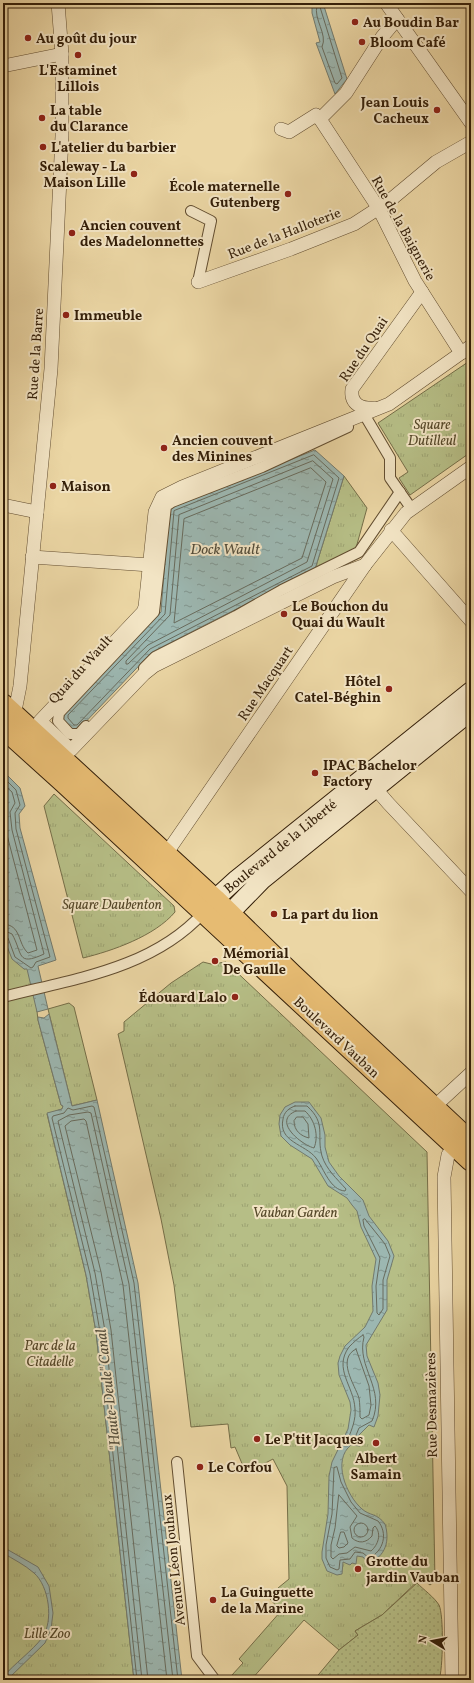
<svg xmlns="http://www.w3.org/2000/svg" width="474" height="1683" viewBox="0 0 474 1683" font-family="Vollkorn,serif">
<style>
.grass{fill:url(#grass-tufts);stroke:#756e48}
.garden{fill:url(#garden-dots);stroke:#756e48}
.water{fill:url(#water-ripples);stroke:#727a6e}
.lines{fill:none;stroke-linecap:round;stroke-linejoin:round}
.shore{stroke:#686b5d;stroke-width:1}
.pedestrian-casing{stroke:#624d30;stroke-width:12}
.minor-casing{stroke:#624d30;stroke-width:14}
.secondary-casing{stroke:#341f09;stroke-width:20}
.primary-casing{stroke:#341f09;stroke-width:22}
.pedestrian{stroke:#f2e4c4;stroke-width:10}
.minor{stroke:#f2e4c4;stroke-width:13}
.secondary{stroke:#f2e4c4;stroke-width:18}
.primary{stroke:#e6bb72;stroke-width:20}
.poi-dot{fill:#8f2418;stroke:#f2e4c4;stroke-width:1.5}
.labels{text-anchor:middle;stroke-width:4;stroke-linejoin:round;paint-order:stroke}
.poi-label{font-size:14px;font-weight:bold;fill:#341f09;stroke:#f2e4c4;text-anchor:start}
.street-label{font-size:14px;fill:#341f09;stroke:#f2e4c4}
.park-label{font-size:14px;font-style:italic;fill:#544728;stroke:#f2e4c4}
.water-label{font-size:15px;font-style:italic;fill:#534d3b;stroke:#f2e4c4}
</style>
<defs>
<pattern id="grass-tufts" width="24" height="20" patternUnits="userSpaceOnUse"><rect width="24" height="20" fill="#b6be86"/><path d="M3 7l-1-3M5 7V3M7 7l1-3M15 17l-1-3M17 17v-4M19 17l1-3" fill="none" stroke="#9da372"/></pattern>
<pattern id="garden-dots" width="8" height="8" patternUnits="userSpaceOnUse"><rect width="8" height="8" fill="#b6be86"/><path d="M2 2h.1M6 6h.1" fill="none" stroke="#9da372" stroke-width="1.8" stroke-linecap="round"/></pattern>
<pattern id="water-ripples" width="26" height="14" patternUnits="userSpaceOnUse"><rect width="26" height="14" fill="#9cb7b1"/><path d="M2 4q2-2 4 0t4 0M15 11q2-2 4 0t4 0" fill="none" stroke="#80948e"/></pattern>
</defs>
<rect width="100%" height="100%" fill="#ebd6a4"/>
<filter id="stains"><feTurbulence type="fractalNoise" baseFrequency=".005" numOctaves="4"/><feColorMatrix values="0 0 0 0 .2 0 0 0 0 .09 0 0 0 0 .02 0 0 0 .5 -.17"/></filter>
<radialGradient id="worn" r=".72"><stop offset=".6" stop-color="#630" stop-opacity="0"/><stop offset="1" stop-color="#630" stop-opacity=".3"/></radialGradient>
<!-- grass -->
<g class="grass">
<path d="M471,360V452L410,495L399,478L408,472L378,423Z"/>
<path d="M344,476L367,508L356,548L315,569Z"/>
<path d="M54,794L174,906L175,912C155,936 112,951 83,958L44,806Z"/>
<path d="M3,936L24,969L32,967L38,1020L61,1105L63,1106L62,1109L47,1114L86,1275L96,1332L134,1680H3Z"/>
<path d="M203,962L211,964L226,962L427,1152L435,1581L430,1585L421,1578L382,1615L355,1631L358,1635L339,1650L304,1620L251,1680H238L232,1675L243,1663L239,1659L281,1611L270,1599L278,1588L289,1579L287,1486L273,1459L246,1473L235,1447L231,1448L228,1424L191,1427L174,1285L161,1219L118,1034L124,1031V1022L171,983Z"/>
<path d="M69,1003L74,1007L97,1100L72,1106L48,1009Z"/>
</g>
<!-- garden -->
<path class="garden" d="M417,1583C424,1590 434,1597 439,1605C444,1615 443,1670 439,1680H314L339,1650L358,1635L355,1631L382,1615Z"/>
<!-- water -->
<g class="water">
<path d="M312,3H323L347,79L335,94L316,43L320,42L312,13Z"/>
<path d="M315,450L344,476L315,569L152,652L78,730H73L63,719L64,713L161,612L169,508Z"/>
<path d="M3,771L20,788L25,806L19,814L20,828L56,960L38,966L48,1009L37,1012L27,969H24L12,959L3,936Z"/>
<path d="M49,1014L72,1106L97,1100L138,1283L182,1680H134L96,1332L86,1275L47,1113L62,1109L63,1106L61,1105L38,1020V1017L44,1018Z"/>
<path d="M295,1102H309L321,1118L325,1135V1147L329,1162L339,1176L363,1200L369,1216L388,1241L394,1256L387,1280V1310L366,1345L367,1356L378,1383L380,1395L378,1416L374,1427L369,1425L359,1435L360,1446L351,1445C332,1460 346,1495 362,1509C370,1516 377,1513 385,1524C390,1540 386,1557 368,1563L363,1557L357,1556L356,1564L352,1563L350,1565L343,1562L342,1574L337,1575L327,1571L322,1559V1552L328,1514L329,1476L332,1462L348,1429L351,1410L350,1402L339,1375L338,1363L340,1356L345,1346L365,1327L373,1311L372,1286L376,1259L361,1227L357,1211L352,1205L347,1198L328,1186L312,1159L290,1145L281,1136L279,1124L280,1115L285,1107Z"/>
<path d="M3,1547L38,1567L49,1586L53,1613L51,1629L45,1643L7,1680H3V1677C14,1664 32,1651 42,1638C54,1621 49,1586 34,1573C25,1565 13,1559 3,1553Z"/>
</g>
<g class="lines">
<!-- shore -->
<g class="shore">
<path d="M317,6L320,7L342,78L337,84L335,83L322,47C328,34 313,19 317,6Z"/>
<path d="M314,455L339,478L312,566L150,649L77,725H74L68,718V715L165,614L174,511Z"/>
<path d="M313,461L333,479L307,562L148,645L128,664H126V661L170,615L179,515Z"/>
<path d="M311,468L326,482L302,558L174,623L184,519Z"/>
<path d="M3,777L16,790L20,805L15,813L16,829L50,957L36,962L33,967L31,968L15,957L8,938L3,936"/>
<path d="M3,784L12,792L15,803L10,812L12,830L44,954C16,967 23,953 12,934L3,930"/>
<path d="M3,792C11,800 4,804 4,814C4,819 5,825 6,831L37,950L28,953C17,943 22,925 3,924"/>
<path d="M295,1106H307C327,1124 316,1135 322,1156C326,1169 337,1179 346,1189L345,1191C330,1190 324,1169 316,1158C305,1144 278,1142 283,1119C284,1112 289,1108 295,1106Z"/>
<path d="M296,1111H305C315,1120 319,1136 314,1148C302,1145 271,1121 296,1111Z"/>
<path d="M297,1117H303L308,1124L309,1138C301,1136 294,1131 294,1121Z"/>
<path d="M365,1219L385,1244L390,1256L383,1280V1309L379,1315L377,1313L376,1286L380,1258L364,1226L363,1220Z"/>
<path d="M363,1335L364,1337C356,1367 386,1389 372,1421L359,1428L354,1440L350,1441L348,1439C352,1429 356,1419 355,1409C354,1386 333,1369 349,1347C353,1343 358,1338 363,1335Z"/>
<path d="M356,1349L369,1386L371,1405L369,1415L362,1419L360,1417C360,1411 360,1404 359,1398C355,1385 336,1359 356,1349Z"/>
<path d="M337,1467L341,1482L351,1502L360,1513L378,1521C388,1533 384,1551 369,1558L363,1553L355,1552L350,1559L340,1560L339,1569L337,1570L330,1567L326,1558V1545L332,1514L334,1468Z"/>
<path d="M339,1495L357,1516L350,1527L352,1538C359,1544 366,1543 372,1536L373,1528L375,1526C382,1534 378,1545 371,1551L355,1547L347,1553L339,1554L333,1559L331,1557V1545L335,1528Z"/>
<circle cx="361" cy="1530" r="7"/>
<path d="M341,1532H344L348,1543L344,1547L339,1548L337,1546Z"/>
<path d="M137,1680L100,1332L90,1274L52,1118L53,1116L64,1113L68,1108L73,1110L92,1106L94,1107L134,1283L178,1680"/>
<path d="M142,1680L105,1331L95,1273L58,1121L69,1115L88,1112L91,1113L129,1284L173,1680"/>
<path d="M148,1680L111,1330L101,1272L65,1126L71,1121L84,1119L86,1121L123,1285L167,1680"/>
</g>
<!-- pedestrian casing -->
<g class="pedestrian-casing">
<g id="pedestrian">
<path d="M191,211L211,221L198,282"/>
<path d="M364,414L390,458V478L411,508"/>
<path d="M144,668L155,657L236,616L282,590L359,552L400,492"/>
<path d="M86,726L79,734H70L58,721L59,713L154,612L166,506L172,502L262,467L348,427"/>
<path d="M3,997C73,979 152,969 203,913"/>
<path d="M177,1462L197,1656L215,1680"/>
</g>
</g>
<!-- minor casing -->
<g class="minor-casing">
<g id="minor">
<path d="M386,3L471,123"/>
<path d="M397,19L382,37L346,93L320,119L379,209L415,281L461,353"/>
<path d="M3,66L62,54"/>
<path d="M281,129L289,132L316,115L320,119"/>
<path d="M198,282L291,249L354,224L388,202L436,162L471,142"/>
<path d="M375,408C362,409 350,405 352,389L422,292"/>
<path d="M3,505L37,512"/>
<path d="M391,530L471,621"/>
<path d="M32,557L150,565"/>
<path d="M365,565L333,577L154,666L144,674L71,750L40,721L143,612L145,607L155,512L162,497L182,487L389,404L471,346"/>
<path d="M10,719L16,706L20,686L51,369L62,136V54L58,3"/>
<path d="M370,782L388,803L471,891"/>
<path d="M166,854L365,565L406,513L471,467"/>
<path d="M434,1107L471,1073"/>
<path d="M452,1680L444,1177L448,1155L458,1139"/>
</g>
</g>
<!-- secondary casing -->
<g class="secondary-casing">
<path id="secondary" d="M471,691L237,879L215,899L203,913L215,917L227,916L262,880L471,711"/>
</g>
<!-- primary casing -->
<g class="primary-casing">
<g id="primary">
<path d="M3,704L215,899L292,974L471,1142"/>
<path d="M3,728L63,782L471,1161"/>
</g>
</g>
<!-- pedestrian -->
<use href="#pedestrian" class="pedestrian"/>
<!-- minor -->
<use href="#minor" class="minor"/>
<!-- secondary -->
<use href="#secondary" class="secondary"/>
<!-- primary -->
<use href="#primary" class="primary"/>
</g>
<!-- markers -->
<g class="poi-dot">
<circle cx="355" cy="22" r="4"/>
<circle cx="28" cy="38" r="4"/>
<circle cx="362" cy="42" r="4"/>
<circle cx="78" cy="55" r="4"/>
<circle cx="437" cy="110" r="4"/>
<circle cx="42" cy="118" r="4"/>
<circle cx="43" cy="147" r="4"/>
<circle cx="134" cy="174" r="4"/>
<circle cx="288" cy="194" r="4"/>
<circle cx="72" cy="233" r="4"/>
<circle cx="66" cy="315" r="4"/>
<circle cx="164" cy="448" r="4"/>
<circle cx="53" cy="486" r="4"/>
<circle cx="284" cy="614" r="4"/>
<circle cx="389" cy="689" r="4"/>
<circle cx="315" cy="773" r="4"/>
<circle cx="274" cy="914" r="4"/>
<circle cx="215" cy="961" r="4"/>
<circle cx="235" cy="997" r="4"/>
<circle cx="257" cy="1439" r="4"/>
<circle cx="376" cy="1443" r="4"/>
<circle cx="200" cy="1467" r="4"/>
<circle cx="358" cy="1569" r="4"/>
<circle cx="213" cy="1600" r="4"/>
</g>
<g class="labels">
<!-- poi labels -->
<g class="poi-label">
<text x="363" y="27">Au Boudin Bar</text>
<text x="36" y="43">Au goût du jour</text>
<text x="370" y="47">Bloom Café</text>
<text x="78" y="75" text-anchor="middle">L'Estaminet<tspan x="78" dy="16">Lillois</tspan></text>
<text x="429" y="107" text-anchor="end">Jean Louis<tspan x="429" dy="16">Cacheux</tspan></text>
<text x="50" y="115">La table<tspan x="50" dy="16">du Clarance</tspan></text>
<text x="51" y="152">L'atelier du barbier</text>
<text x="126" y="171" text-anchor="end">Scaleway - La<tspan x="126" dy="16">Maison Lille</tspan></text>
<text x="280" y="191" text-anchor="end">École maternelle<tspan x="280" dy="16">Gutenberg</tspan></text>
<text x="80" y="230">Ancien couvent<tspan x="80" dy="16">des Madelonnettes</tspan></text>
<text x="74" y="320">Immeuble</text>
<text x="172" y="445">Ancien couvent<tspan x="172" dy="16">des Minines</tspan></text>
<text x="61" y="491">Maison</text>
<text x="292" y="611">Le Bouchon du<tspan x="292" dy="16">Quai du Wault</tspan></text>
<text x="381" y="686" text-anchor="end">Hôtel<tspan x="381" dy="16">Catel-Béghin</tspan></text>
<text x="323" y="770">IPAC Bachelor<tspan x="323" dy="16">Factory</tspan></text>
<text x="282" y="919">La part du lion</text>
<text x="223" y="958">Mémorial<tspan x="223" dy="16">De Gaulle</tspan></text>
<text x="227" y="1002" text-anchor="end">Édouard Lalo</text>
<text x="265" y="1444">Le P'tit Jacques</text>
<text x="376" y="1463" text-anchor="middle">Albert<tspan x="376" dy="16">Samain</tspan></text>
<text x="208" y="1472">Le Corfou</text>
<text x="366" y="1566">Grotte du<tspan x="366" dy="16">jardin Vauban</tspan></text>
<text x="221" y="1597">La Guinguette<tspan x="221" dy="16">de la Marine</tspan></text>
</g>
<!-- street labels -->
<g class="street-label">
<text transform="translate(404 228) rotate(61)" y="5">Rue de la Baignerie</text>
<text transform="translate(284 233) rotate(-21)" y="5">Rue de la Halloterie</text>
<text transform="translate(363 349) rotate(-56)" y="5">Rue du Quai</text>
<text transform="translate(35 354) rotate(-86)" y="5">Rue de la Barre</text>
<text transform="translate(80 669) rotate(-48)" y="5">Quai du Wault</text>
<text transform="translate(265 683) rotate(-56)" y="5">Rue Macquart</text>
<text transform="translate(280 846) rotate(-39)" y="5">Boulevard de la Liberté</text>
<text transform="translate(337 1037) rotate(43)" y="5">Boulevard Vauban</text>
<text transform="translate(431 1405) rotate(-91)" y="5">Rue Desmazières</text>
<text transform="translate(173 1560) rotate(-96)" y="5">Avenue Léon Jouhaux</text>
</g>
<!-- park labels -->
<g class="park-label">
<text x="432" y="429">Square<tspan x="432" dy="16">Dutilleul</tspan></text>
<text x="112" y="909">Square Daubenton</text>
<text x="295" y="1217">Vauban Garden</text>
<text x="50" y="1350">Parc de la<tspan x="50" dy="16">Citadelle</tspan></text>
<text x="47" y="1638">Lille Zoo</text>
</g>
<!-- water labels -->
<g class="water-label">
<text x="225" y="554">Dock Wault</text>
<text transform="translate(108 1390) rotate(-97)" y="5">"Haute-Deule" Canal</text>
</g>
</g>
<!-- margin -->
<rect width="474" height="1683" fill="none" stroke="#ebd6a4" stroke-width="16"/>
<rect x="4" y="4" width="466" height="1675" fill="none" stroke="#341f09" stroke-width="2"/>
<rect x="8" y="8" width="458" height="1667" fill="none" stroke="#341f09"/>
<!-- north arrow -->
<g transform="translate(432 1641) rotate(280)" stroke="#f2e4c4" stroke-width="3" paint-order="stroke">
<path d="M0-3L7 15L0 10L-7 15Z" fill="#341f09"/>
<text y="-6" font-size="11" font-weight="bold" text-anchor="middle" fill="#341f09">N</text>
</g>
<rect width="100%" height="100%" filter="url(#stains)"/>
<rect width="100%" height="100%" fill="url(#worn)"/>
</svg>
